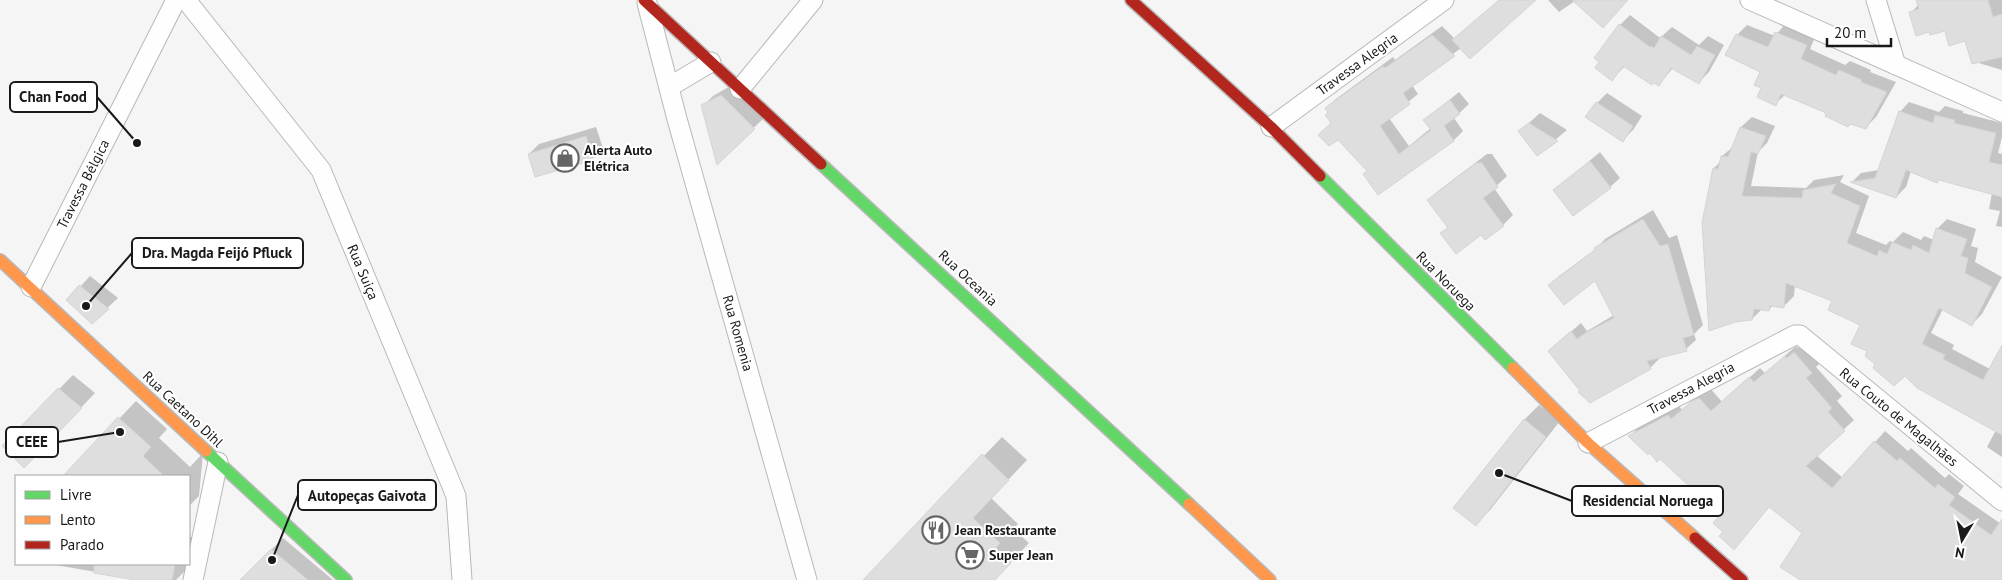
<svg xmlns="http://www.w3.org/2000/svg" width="2002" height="580" viewBox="0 0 2002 580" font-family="'PT Sans',sans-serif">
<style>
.shadow{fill:#0003}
.building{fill:#dedede;stroke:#d4d4d4}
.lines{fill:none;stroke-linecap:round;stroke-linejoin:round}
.street-casing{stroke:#b8b8b8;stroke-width:21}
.fast-casing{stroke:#b8b8b8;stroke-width:14}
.slow-casing{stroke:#b8b8b8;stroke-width:14}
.jam-casing{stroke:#b8b8b8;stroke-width:14}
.street{stroke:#fefefe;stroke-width:19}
.fast{stroke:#63d668;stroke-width:11}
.slow{stroke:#ff974d;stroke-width:11}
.jam{stroke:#b3261e;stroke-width:11}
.labels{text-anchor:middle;stroke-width:4;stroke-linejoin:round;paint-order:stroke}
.street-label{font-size:14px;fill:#19191a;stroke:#fff}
.poi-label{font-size:14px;font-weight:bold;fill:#19191a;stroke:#fff;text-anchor:start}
.leader{fill:none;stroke:#19191a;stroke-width:2}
.callout-dot{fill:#19191a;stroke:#fff;stroke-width:2}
.callout{fill:#fff;stroke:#19191a;stroke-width:2}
.callout-label{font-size:15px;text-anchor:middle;font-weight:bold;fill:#19191a}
</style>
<rect width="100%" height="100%" fill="#f5f5f5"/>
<!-- shadow -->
<g class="shadow">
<path d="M1499,0H1534L1461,48L1412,85L1418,94L1389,118L1409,146L1431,128L1425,120L1459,92L1469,104L1454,118L1463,131L1454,140L1379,193L1368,171L1338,138L1326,108L1336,99L1393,57L1395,60L1442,26L1455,39Z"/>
<path d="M1548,0H1628L1575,1L1559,12Z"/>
<path d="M1917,0H2002V70L1972,61L1966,40L1911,13L1919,4Z"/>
<path d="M1630,15L1660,38L1672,27L1699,45L1708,36L1724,45L1709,72L1699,82L1673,68L1659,84L1625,66L1612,79L1620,25Z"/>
<path d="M1786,23L1816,35L1810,49L1845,65L1850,61L1871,70L1870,72L1896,82L1876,117L1866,127L1786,94L1775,104L1763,87L1762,71L1737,35L1747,25L1775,36Z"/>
<path d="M732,85L764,118L717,163L703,106L713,96Z"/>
<path d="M1607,93L1642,116L1633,130L1623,140L1597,103Z"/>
<path d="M1909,102L1939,112L1945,106L1963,111V113L2002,123V137L1998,153L2002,154V227L1996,226L2000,211L1989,209L1992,193L1911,171L1906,187L1896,197L1853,181L1861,173L1879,170L1900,112Z"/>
<path d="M1540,113L1567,130L1538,154L1520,131Z"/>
<path d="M1752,117L1775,126L1767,143L1758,152L1751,186L1806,188L1814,180L1844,175L1840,182L1869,196L1856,233L1886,245L1890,241L1893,242L1903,232L1921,240L1924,236L1934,240L1937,229L1947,219L1976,229L1971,246L1978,248L1975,262L2002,277L1982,314L1972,324L1943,309L1931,333L1954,345L1952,349L1990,369L2002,355V457L1987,447L1996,430L1905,375L1876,363L1869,351L1861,325L1834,300L1795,285L1794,296L1784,306L1773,305L1769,310L1762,309L1752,319L1714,168L1721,161L1722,156L1734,146L1741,127Z"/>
<path d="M596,127L603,148L593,158L536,176L529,154L539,144Z"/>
<path d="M1600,152L1620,178L1610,187L1555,190Z"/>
<path d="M1487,154H1492L1507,176L1494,188L1513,215L1503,225L1481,233H1442L1449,227L1429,200L1438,191Z"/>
<path d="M1653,210L1669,238L1677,235L1703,325L1694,334L1696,340L1686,349L1659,357L1660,358L1650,368L1590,401L1581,391L1559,342L1581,323L1587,331L1614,315L1595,279L1550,285L1559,276L1596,249L1605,239Z"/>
<path d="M90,276L118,298L92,322L68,300Z"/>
<path d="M1805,343L1821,362L1816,367L1842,396L1837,401L1854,420L1816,455L1843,478L1885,431L1908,451L1911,448L1945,478L1949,474L1964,486L1958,494L2001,524L2002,521V580H1802L1804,533L1770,506L1734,549L1725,532L1722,514L1660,458L1650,452L1630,436L1640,426L1679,406L1682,410L1703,392L1710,388L1722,402L1760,368L1765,373L1796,346L1798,348Z"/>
<path d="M73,375L95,393L39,451L3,446Z"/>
<path d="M136,401L167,429L159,438L190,467L203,453L199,496L189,506V476H65Z"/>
<path d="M1539,405L1560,421L1490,510L1476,524L1524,420Z"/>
<path d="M1002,437L1027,460L991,498L1018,524L1013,529L1029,543L994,580H865Z"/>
<path d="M189,537H193L189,563Z"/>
<path d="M283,538L333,580H249L245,576Z"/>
<path d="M50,564H189L188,568L176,580H142Z"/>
</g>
<!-- building -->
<g class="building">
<path d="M1499,0H1536L1470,59L1452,40Z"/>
<path d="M1572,0H1628L1603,28Z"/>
<path d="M1916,0H1988L1993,17L2002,14V57L1972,64L1965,41L1949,46L1945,31L1930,35L1929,32L1916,36L1909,12L1919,9Z"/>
<path d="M1619,24L1650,47L1651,46L1654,48L1661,36L1691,55L1697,46L1715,55L1699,84L1671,68L1659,86L1654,83L1652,85L1623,66L1612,81L1595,68L1599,62L1594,58Z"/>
<path d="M1775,32L1807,45L1801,59L1836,75L1839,70L1862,80L1861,82L1887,92L1866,129L1850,124L1848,127L1825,116L1826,115L1824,112L1781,94L1776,106L1757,97L1761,88L1754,85L1760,72L1725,55L1736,34L1768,47Z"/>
<path d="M1432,35L1455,56L1403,93L1410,104L1380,126L1399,154L1431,130L1423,120L1450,100L1460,114L1444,126L1454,141L1378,195L1363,174L1367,171L1338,140L1329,146L1318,135L1331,123L1325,115L1328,113L1325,108L1383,66L1385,68Z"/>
<path d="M721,95L755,129L717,165L701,105Z"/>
<path d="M1596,102L1633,126L1623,142L1585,117Z"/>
<path d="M1899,111L1933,123L1935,115L1955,120L1954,123L1996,133L1989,162L2002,165V197L1939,180L1937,183L1906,170L1896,198L1850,182L1875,178Z"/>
<path d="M1529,123L1558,141L1537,156L1518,131Z"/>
<path d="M1740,127L1766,136L1758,154L1751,152L1742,196L1802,198L1803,190L1836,184L1831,193L1860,206L1847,243L1877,256L1879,250L1887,254L1892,242L1911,250L1913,245L1929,253L1936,228L1967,239L1961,256L1968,258L1965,273L1992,287L1972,326L1939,308L1922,344L1945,355L1943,359L1983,380L2002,345V435L1917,388L1905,376L1894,386L1873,368L1875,364L1865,356L1867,351L1851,344L1860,325L1828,310L1832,301L1786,283L1784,308L1770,306L1769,311L1754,309L1752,320L1735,322L1709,331L1702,223L1713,168L1718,169L1721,156L1728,157Z"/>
<path d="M586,136L593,160L535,177L528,154Z"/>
<path d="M1590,161L1611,188L1573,216L1553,190Z"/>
<path d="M1476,163H1482L1498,187L1483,198L1504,226L1485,240L1481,235L1456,254L1440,233L1448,228L1427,200Z"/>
<path d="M1643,219L1660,246L1668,244L1694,335L1683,338L1687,351L1647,361L1651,369L1590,403L1578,392L1580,391L1548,351L1571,331L1577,339L1587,332L1614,318L1595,281L1564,305L1548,285L1595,250L1594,248Z"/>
<path d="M79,285L109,309L92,324L66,300Z"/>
<path d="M1794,352L1812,373L1806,378L1832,408L1828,412L1845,431L1806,466L1832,488L1874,441L1897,461L1900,458L1935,488L1938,484L1955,497L1949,505L1991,535L2002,519V580H1800L1780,567L1802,533L1769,507L1734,550L1719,536L1723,532L1713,523L1720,515L1660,459L1657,462L1650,453L1648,455L1628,436L1668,415L1671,419L1691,402L1699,398L1711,411L1749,377L1754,382L1785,356L1787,358Z"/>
<path d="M58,388L82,408L24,468L2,446Z"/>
<path d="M118,417L151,447L143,456L164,476H63Z"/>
<path d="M1524,419L1546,437L1476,526L1453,508Z"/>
<path d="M982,454L1009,480L973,518L1000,543L996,548L1011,563L995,580H863Z"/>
<path d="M271,549L308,580H240Z"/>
<path d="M94,564H175L172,580H135L94,573Z"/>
</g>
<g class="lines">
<!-- street casing -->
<g class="street-casing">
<g id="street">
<path d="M186,0L321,170L456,496L462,580"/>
<path d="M1750,0L2002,112"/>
<path d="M1876,0L1896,65"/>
<path d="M647,3L677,119L807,580"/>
<path d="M669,87L711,62"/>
<path d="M740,89L813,0"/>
<path d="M1271,127L1444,0"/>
<path d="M31,287L176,0"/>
<path d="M1588,443L1795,335H1800L2002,501"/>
<path d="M193,580L218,462"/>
</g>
</g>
<!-- fast casing -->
<g class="fast-casing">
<g id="fast">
<path d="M821,164L1189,504"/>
<path d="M1320,176L1513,368"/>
<path d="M206,451L346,580"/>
</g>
</g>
<!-- slow casing -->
<g class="slow-casing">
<g id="slow">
<path d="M0,260L206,451"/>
<path d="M1513,368L1588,443L1695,538"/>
<path d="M1189,504L1270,580"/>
</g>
</g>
<!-- jam casing -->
<g class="jam-casing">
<g id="jam">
<path d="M644,0L821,164"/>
<path d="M1131,0L1271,127L1320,176"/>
<path d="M1695,538L1742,580"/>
</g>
</g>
<!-- street -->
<use href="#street" class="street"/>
<!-- fast -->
<use href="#fast" class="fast"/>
<!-- slow -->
<use href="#slow" class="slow"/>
<!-- jam -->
<use href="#jam" class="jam"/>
</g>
<!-- icons -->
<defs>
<g id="shop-ring" transform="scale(1.4375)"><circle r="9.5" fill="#fff" stroke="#666667" stroke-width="1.5"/><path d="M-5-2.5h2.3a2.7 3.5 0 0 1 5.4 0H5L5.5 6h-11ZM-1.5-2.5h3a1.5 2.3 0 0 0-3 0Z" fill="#666667"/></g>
<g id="restaurant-ring" transform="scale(1.4375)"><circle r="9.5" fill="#fff" stroke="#666667" stroke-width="1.5"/><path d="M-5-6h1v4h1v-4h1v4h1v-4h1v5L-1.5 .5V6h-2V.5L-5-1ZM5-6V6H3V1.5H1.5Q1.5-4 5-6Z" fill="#666667"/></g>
<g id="supermarket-ring" transform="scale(1.4375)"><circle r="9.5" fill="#fff" stroke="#666667" stroke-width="1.5"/><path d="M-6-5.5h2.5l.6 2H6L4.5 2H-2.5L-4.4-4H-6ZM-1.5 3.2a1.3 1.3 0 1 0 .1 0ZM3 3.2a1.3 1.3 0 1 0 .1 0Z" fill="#666667"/></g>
</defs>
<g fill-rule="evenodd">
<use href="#shop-ring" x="565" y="158"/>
<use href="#restaurant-ring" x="936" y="530"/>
<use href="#supermarket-ring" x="970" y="555"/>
</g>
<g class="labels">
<!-- street labels -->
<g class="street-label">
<text transform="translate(1357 64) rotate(-36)" y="5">Travessa Alegria</text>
<text transform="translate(83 184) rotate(-63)" y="5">Travessa Bélgica</text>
<text transform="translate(363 272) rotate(67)" y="5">Rua Suiça</text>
<text transform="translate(968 278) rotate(43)" y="5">Rua Oceania</text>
<text transform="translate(1446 281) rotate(45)" y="5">Rua Noruega</text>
<text transform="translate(738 333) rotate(74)" y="5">Rua Romenia</text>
<text transform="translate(1691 388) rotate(-28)" y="5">Travessa Alegria</text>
<text transform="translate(183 409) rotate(43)" y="5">Rua Caetano Dihl</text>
<text transform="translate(1899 417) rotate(39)" y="5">Rua Couto de Magalhães</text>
</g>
<!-- poi labels -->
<g class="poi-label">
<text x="584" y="155">Alerta Auto<tspan x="584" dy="16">Elétrica</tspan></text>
<text x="955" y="535">Jean Restaurante</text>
<text x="989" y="560">Super Jean</text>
</g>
</g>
<!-- callouts -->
<path class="leader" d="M137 143L97 97M86 306L132 253M120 432L58 442M272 560L298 495M1499 473L1572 501"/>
<g class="callout-dot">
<circle cx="137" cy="143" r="5"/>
<circle cx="86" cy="306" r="5"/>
<circle cx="120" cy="432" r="5"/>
<circle cx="272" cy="560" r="5"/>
<circle cx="1499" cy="473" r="5"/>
</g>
<g class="callout">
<rect x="10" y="82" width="87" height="30" rx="5"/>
<rect x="132" y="238" width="171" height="30" rx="5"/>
<rect x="6" y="427" width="52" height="30" rx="5"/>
<rect x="298" y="480" width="138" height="30" rx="5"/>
<rect x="1572" y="486" width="151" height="30" rx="5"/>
</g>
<g class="callout-label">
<text x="53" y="102">Chan Food</text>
<text x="217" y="258">Dra. Magda Feijó Pfluck</text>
<text x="32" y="447">CEEE</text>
<text x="367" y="501">Autopeças Gaivota</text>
<text x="1648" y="506">Residencial Noruega</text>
</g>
<!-- legend -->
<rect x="15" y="475" width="175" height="90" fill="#ffffff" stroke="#a3a3a3"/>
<rect x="25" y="491" width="25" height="8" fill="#63d668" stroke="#a3a3a3"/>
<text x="60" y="500" font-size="15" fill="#19191a">Livre</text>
<rect x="25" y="516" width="25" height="8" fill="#ff974d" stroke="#a3a3a3"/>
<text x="60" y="525" font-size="15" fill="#19191a">Lento</text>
<rect x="25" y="541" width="25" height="8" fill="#b3261e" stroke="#a3a3a3"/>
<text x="60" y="550" font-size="15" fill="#19191a">Parado</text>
<!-- north arrow -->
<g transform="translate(1962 540) rotate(190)" stroke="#ffffff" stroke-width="4" paint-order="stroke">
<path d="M0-4L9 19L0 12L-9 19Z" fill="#19191a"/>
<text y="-8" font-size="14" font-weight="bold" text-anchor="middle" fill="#19191a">N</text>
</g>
<!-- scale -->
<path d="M1827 38v8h64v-8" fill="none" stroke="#19191a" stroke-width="2.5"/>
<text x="1834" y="38" font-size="15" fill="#19191a" stroke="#ffffff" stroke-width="4" paint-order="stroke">20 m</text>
</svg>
